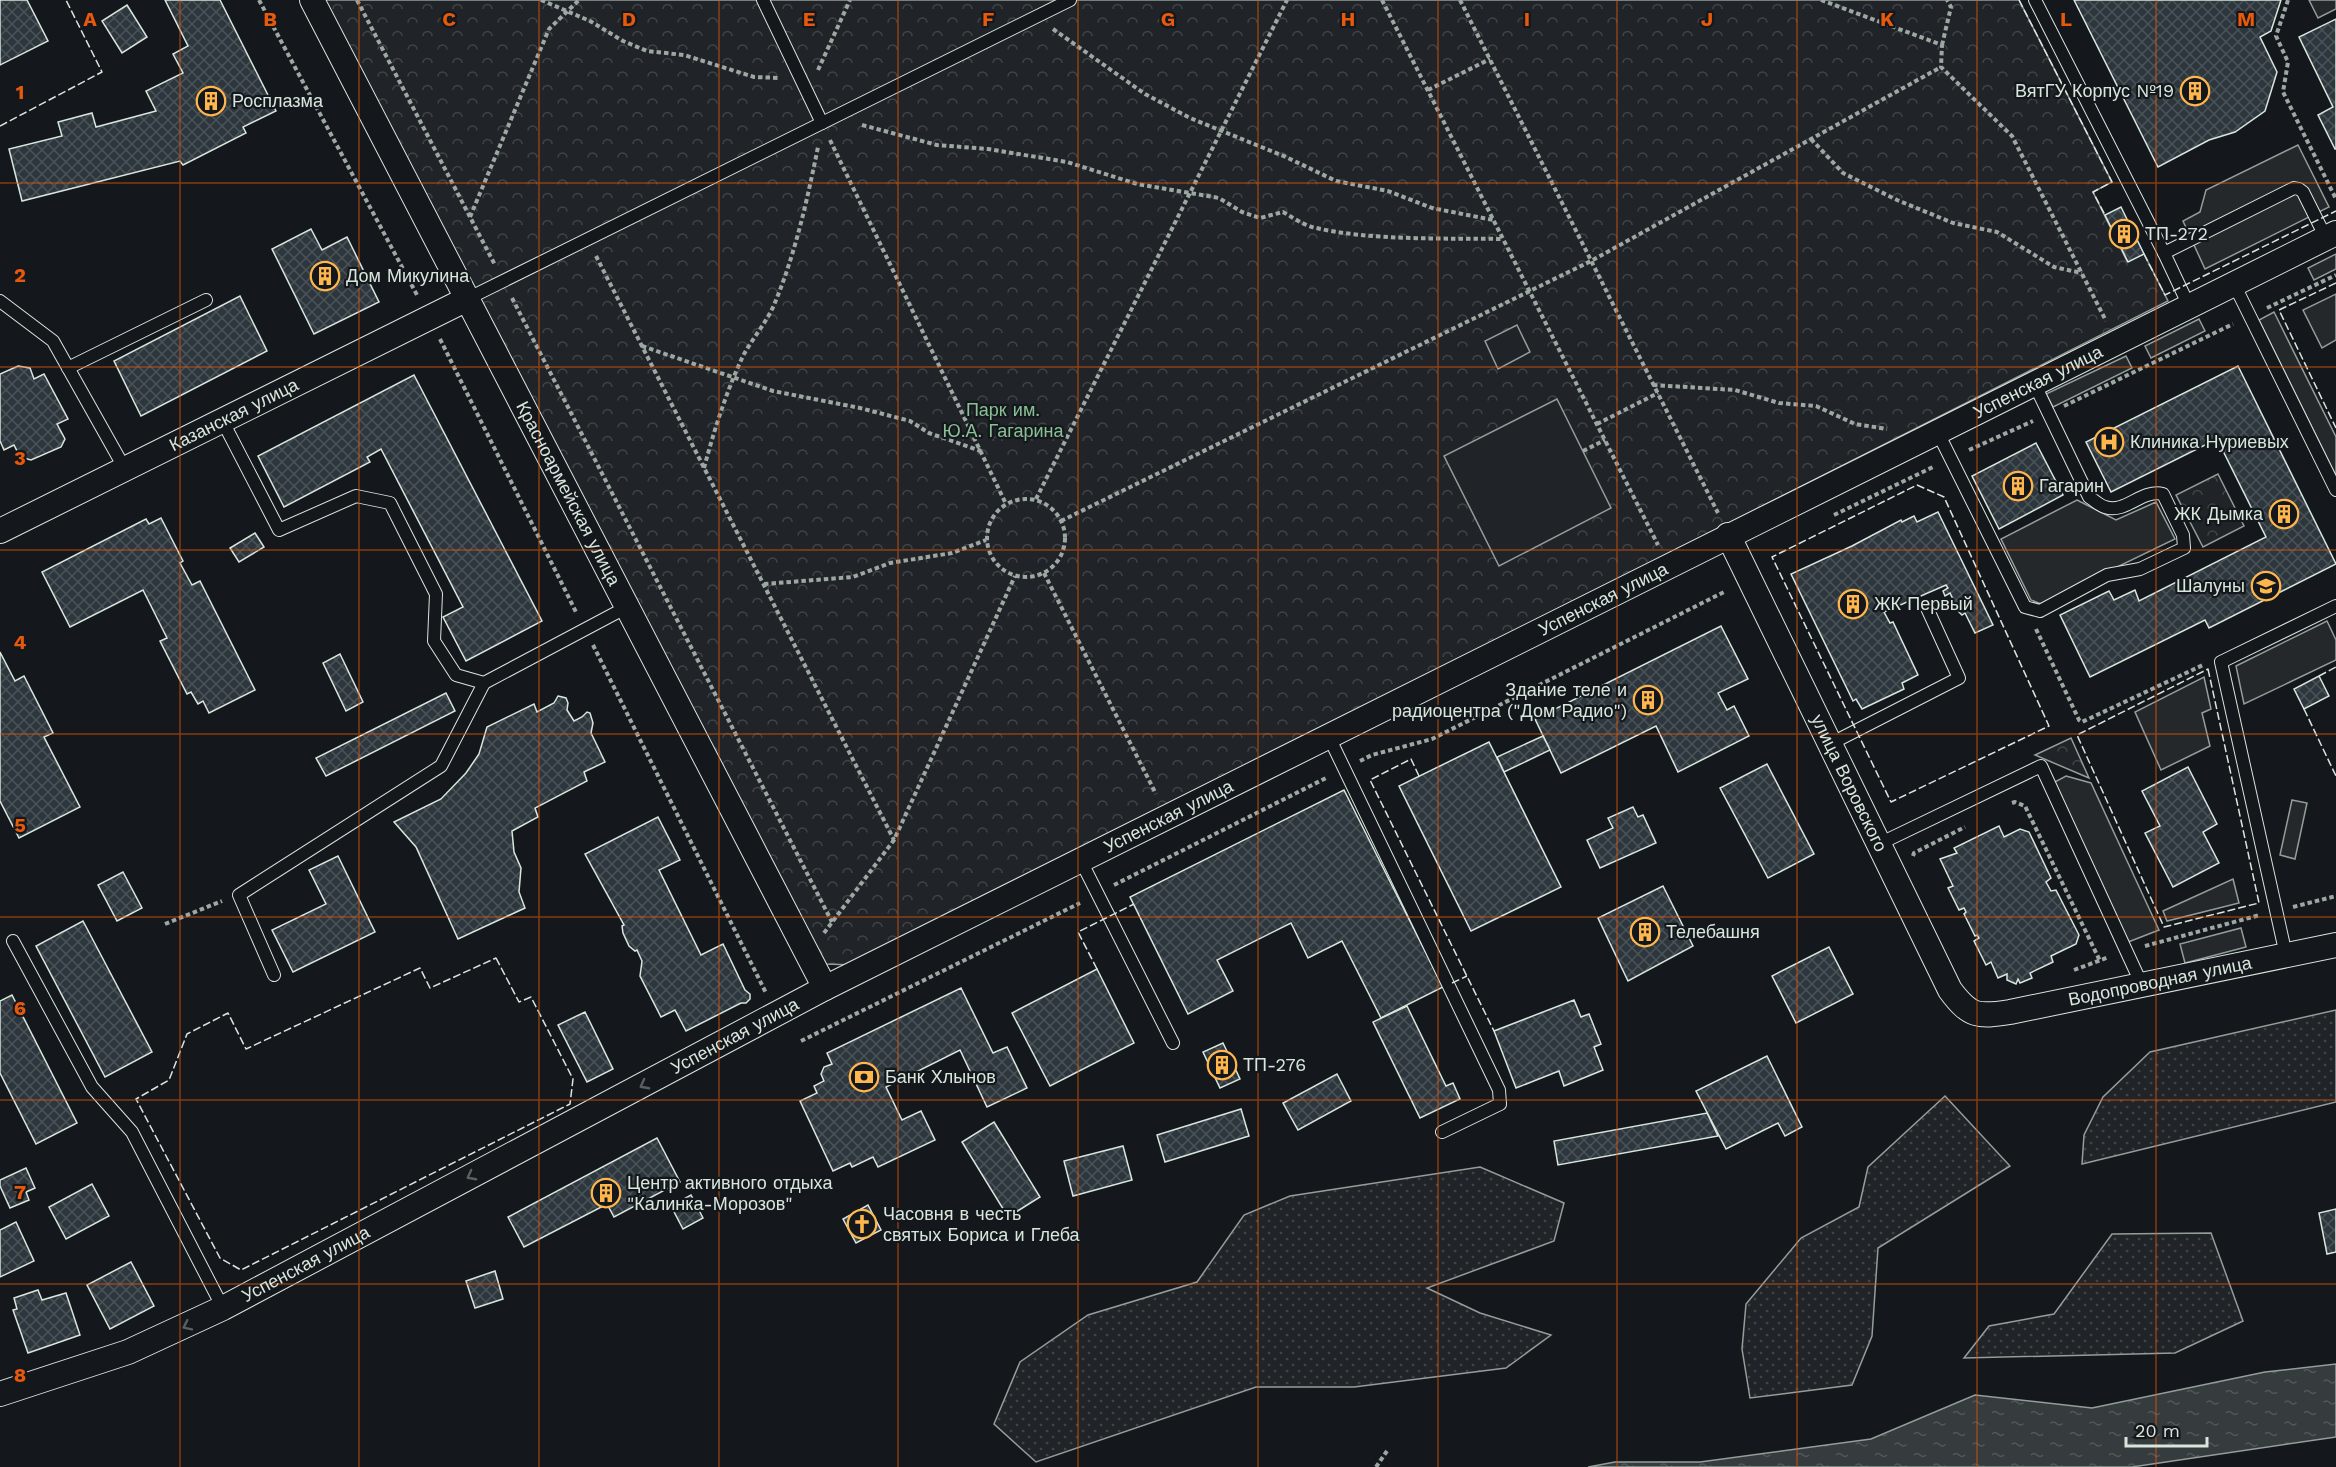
<svg xmlns="http://www.w3.org/2000/svg" width="2336" height="1467" viewBox="0 0 2336 1467" font-family="'Work Sans',sans-serif">
<style>
.grass{fill:url(#grass-dots);stroke:#939e99;stroke-width:1.5}
.park{fill:url(#park-crowns);stroke:#939e99;stroke-width:1.5}
.pitch{fill:#202428;stroke:#939e99;stroke-width:1.5}
.parking{fill:#24282b;stroke:#939e99;stroke-width:1.5}
.water{fill:url(#water-ripples);stroke:#939e99;stroke-width:1.5}
.building{fill:url(#building-cross-hatch);stroke:#d8e6dc;stroke-width:1.5}
.lines{fill:none;stroke-linecap:round;stroke-linejoin:round}
.lane-casing{stroke:#d8e6dc;stroke-width:14}
.street-casing{stroke:#d8e6dc;stroke-width:26}
.path{stroke:#9da8a2;stroke-width:4;stroke-dasharray:4.5 3;stroke-linecap:butt}
.lane{stroke:#14181c;stroke-width:12}
.street{stroke:#14181c;stroke-width:24}
.fence{stroke:#d8e6dc;stroke-width:1.5;stroke-dasharray:8 3;stroke-linecap:butt}
.oneway{stroke:#59605f}
.grid{fill:none;stroke:#e8590c;stroke-width:1.5;stroke-opacity:0.55}
.labels{text-anchor:middle;stroke-width:4.5;stroke-linejoin:round;paint-order:stroke}
.poi-label{font-size:18px;fill:#d8e6dc;stroke:#14181c;text-anchor:start}
.street-label{font-size:18px;fill:#d8e6dc;stroke:#14181c}
.park-label{font-size:18px;fill:#8ac095;stroke:#14181c}
.grid-label{font-size:20px;text-anchor:middle;font-weight:bold;fill:#e8590c;stroke:#14181c;stroke-width:4.5;stroke-linejoin:round;paint-order:stroke}
</style>
<defs>
<pattern id="grass-dots" width="8" height="8" patternUnits="userSpaceOnUse" patternTransform="scale(1.5)"><rect width="8" height="8" fill="#202428"/><path d="M2 2h.1M6 6h.1" fill="none" stroke="#404447" stroke-width="1.8" stroke-linecap="round"/></pattern>
<pattern id="park-crowns" width="20" height="18" patternUnits="userSpaceOnUse" patternTransform="scale(1.5)"><rect width="20" height="18" fill="#202428"/><path d="M2 6a3 3 0 1 1 6 0M12 15a3 3 0 1 1 6 0" fill="none" stroke="#404447"/></pattern>
<pattern id="water-ripples" width="26" height="14" patternUnits="userSpaceOnUse" patternTransform="scale(1.5)"><rect width="26" height="14" fill="#363b3e"/><path d="M2 4q2-2 4 0t4 0M15 11q2-2 4 0t4 0" fill="none" stroke="#525759"/></pattern>
<pattern id="building-cross-hatch" width="8" height="8" patternUnits="userSpaceOnUse" patternTransform="scale(1.5)"><rect width="8" height="8" fill="#2c363c"/><path d="M0 0l8 8M0 8l8-8" fill="none" stroke="#4a5358"/></pattern>
</defs>
<rect width="100%" height="100%" fill="#14181c"/>
<!-- grass -->
<g class="grass">
<path d="M2336,1010V1102L2082,1164L2084,1135L2103,1097L2150,1052Z"/>
<path d="M1945,1096L2010,1166L1878,1248L1872,1336L1852,1385L1750,1398L1742,1349L1746,1304L1801,1238L1859,1207L1868,1167Z"/>
<path d="M1480,1167L1564,1203L1554,1241L1427,1288L1480,1313L1551,1335L1506,1368L1354,1387H1256L1036,1462L994,1424L1020,1362L1088,1315L1197,1282L1244,1215L1290,1196Z"/>
<path d="M2211,1233L2243,1321L2175,1353L1964,1358L1989,1326L2054,1314L2112,1234Z"/>
</g>
<!-- park -->
<g class="park">
<path d="M311,0H2019L2112,182L2093,192L2127,261L2144,254L2168,301L854,965L825,964Z"/>
<path d="M2218,474L2244,526L2203,547L2176,495Z"/>
<path d="M2071,738L2089,778L2035,755Z"/>
</g>
<!-- pitch -->
<g class="pitch">
<path d="M1517,325L1530,352L1498,369L1485,341Z"/>
<path d="M1557,399L1611,508L1499,566L1444,456Z"/>
</g>
<!-- parking -->
<g class="parking">
<path d="M2309,0H2336V9L2318,18Z"/>
<path d="M2298,145L2329,207L2205,269L2183,221L2200,212L2206,190Z"/>
<path d="M2336,254V269L2314,280L2308,268Z"/>
<path d="M2336,294V340L2322,348L2303,310Z"/>
<path d="M2274,312L2336,437V476L2259,320Z"/>
<path d="M2199,319L2205,331L2151,358L2145,346Z"/>
<path d="M2126,356L2132,368L2053,407L2046,394Z"/>
<path d="M2077,500L2116,520L2156,502L2175,539L2041,604L2031,600L2001,539Z"/>
<path d="M2327,621L2336,640V660L2244,704L2236,666Z"/>
<path d="M2204,677L2211,709L2202,713L2210,746L2161,770L2135,712Z"/>
<path d="M2066,776L2091,783L2159,930L2123,944L2049,785Z"/>
<path d="M2292,800L2307,803L2295,859L2280,855Z"/>
<path d="M2233,879L2239,903L2167,921L2163,911Z"/>
<path d="M2241,928L2246,947L2185,963L2180,944Z"/>
</g>
<!-- water -->
<path class="water" d="M2336,1364V1437L2132,1467H1588L1615,1462H1700L1871,1439L1975,1395L2092,1408L2265,1372Z"/>
<!-- building -->
<g class="building">
<path d="M0,0H27L48,41L0,65Z"/>
<path d="M165,0H220L276,111L243,127L246,133L183,165L180,161L22,201L9,149L62,136L58,122L92,113L96,127L156,111L146,91L183,73L173,54L188,46Z"/>
<path d="M2074,0H2281L2271,31L2260,37L2277,72L2265,111L2235,132L2209,140L2158,167Z"/>
<path d="M127,5L147,37L122,53L102,21Z"/>
<path d="M2336,19V149H2335L2318,115L2333,107L2299,37Z"/>
<path d="M2121,207L2144,254L2128,262L2105,215Z"/>
<path d="M311,229L322,250L347,237L379,302L314,334L272,249Z"/>
<path d="M240,296L267,351L141,416L114,361Z"/>
<path d="M18,366L30,368L34,379L44,374L68,419L57,424L65,439L61,447L31,460L20,457L14,445L4,450L0,441V374Z"/>
<path d="M2238,366L2336,564L2209,628L2205,620L2090,677L2060,615L2109,591L2114,600L2135,590L2139,601L2266,537L2217,439L2111,492L2086,442Z"/>
<path d="M414,375L542,621L466,661L443,617L463,607L381,449L367,457L370,462L284,507L258,456Z"/>
<path d="M2036,443L2063,495L1999,529L1972,476Z"/>
<path d="M1938,512L1993,625L1975,633L1965,613L1962,615L1959,612L1950,593L1945,596L1943,591L1948,588L1946,585L1884,612L1890,623L1893,622L1918,675L1902,683L1904,689L1862,709L1856,699L1853,701L1791,574L1852,546L1901,520L1902,522L1914,516L1917,522Z"/>
<path d="M161,518L183,561L180,563L192,585L200,581L255,690L209,713L203,701L198,704L191,692L187,694L160,641L167,638L143,590L70,627L42,572L146,519L149,524Z"/>
<path d="M255,533L264,547L239,562L230,548Z"/>
<path d="M1721,626L1748,679L1718,693L1727,710L1734,706L1749,736L1678,772L1656,726L1561,773L1535,719Z"/>
<path d="M0,652L15,681L24,676L53,733L44,737L80,807L19,838L0,801Z"/>
<path d="M340,654L363,702L346,711L323,663Z"/>
<path d="M2319,676L2329,696L2304,709L2294,689Z"/>
<path d="M446,693L455,711L326,776L316,758Z"/>
<path d="M558,696L566,698L568,703L567,710L574,721L582,717L587,712L590,713L593,723L591,733L605,762L584,772L587,781L535,808L538,817L512,831L514,852L521,868L519,892L525,908L458,939L416,847L394,822L441,799L466,773L479,754L487,727L534,704L537,712L554,703Z"/>
<path d="M1543,736L1550,750L1504,772L1497,757Z"/>
<path d="M1489,742L1561,887L1471,931L1399,786Z"/>
<path d="M1767,764L1814,854L1768,878L1720,788Z"/>
<path d="M2188,767L2217,824L2203,832L2219,863L2173,887L2145,833L2160,826L2142,791Z"/>
<path d="M1344,790L1443,987L1381,1018L1342,941L1308,958L1291,923L1217,960L1233,991L1188,1014L1130,897Z"/>
<path d="M1633,807L1638,817L1643,815L1656,843L1600,868L1587,840L1613,828L1608,818Z"/>
<path d="M658,817L680,860L659,870L701,955L723,944L745,990L750,994V999L746,1003H741L686,1031L675,1010L661,1017L640,976L642,961L637,950L635,951L629,946L623,933L622,926L624,925L585,854Z"/>
<path d="M1999,826L2004,837L2020,829L2029,832L2051,878L2046,882L2051,891L2056,890L2079,935L2076,944L2051,956L2053,962L2030,973L2032,978L2020,983L2018,979L2016,984L2007,980V974L1998,978L1991,962L1986,965L1974,941L1979,938L1977,935L1975,936L1964,914L1966,912L1964,908L1959,910L1948,888L1953,886L1940,859L1957,853L1954,848Z"/>
<path d="M338,856L375,932L293,972L272,930L326,904L309,870Z"/>
<path d="M123,872L142,908L117,921L98,885Z"/>
<path d="M1663,886L1693,946L1628,981L1598,918Z"/>
<path d="M83,921L152,1052L105,1077L36,946Z"/>
<path d="M1829,947L1853,994L1796,1023L1772,976Z"/>
<path d="M1097,969L1134,1043L1050,1086L1012,1013Z"/>
<path d="M961,988L993,1053L1007,1047L1027,1088L987,1107L960,1050L886,1087L902,1120L921,1111L935,1140L878,1167L873,1157L852,1167L850,1163L833,1171L800,1101L817,1093L814,1086L824,1081L821,1074L824,1067L832,1064L827,1053Z"/>
<path d="M12,995L77,1123L36,1144L0,1073V1001Z"/>
<path d="M1574,1000L1581,1017L1589,1014L1601,1044L1594,1047L1603,1070L1564,1086L1559,1071L1516,1088L1494,1031Z"/>
<path d="M1407,1006L1446,1086L1453,1083L1460,1099L1420,1118L1373,1022Z"/>
<path d="M585,1012L613,1069L587,1082L558,1025Z"/>
<path d="M1223,1043L1240,1079L1220,1088L1203,1052Z"/>
<path d="M1767,1056L1802,1127L1785,1136L1778,1123L1726,1149L1696,1091Z"/>
<path d="M1337,1074L1351,1101L1298,1130L1283,1103Z"/>
<path d="M1241,1109L1249,1136L1165,1162L1157,1135Z"/>
<path d="M1707,1113L1718,1136L1558,1165L1554,1141Z"/>
<path d="M994,1122L1040,1197L1008,1217L962,1142Z"/>
<path d="M657,1138L680,1182L614,1217L607,1204L524,1247L508,1217Z"/>
<path d="M1123,1146L1132,1180L1073,1196L1064,1161Z"/>
<path d="M26,1168L35,1188L26,1192L29,1200L10,1208L0,1186V1180Z"/>
<path d="M92,1184L109,1216L66,1239L49,1207Z"/>
<path d="M691,1195L703,1218L683,1229L671,1206Z"/>
<path d="M868,1205L881,1230L856,1243L843,1219Z"/>
<path d="M2336,1209V1252L2327,1254L2319,1213Z"/>
<path d="M16,1222L34,1261L0,1277V1230Z"/>
<path d="M131,1262L154,1306L110,1329L87,1285Z"/>
<path d="M495,1271L503,1299L475,1308L466,1281Z"/>
<path d="M38,1290L42,1300L66,1293L80,1335L28,1353L13,1310L17,1309L14,1298Z"/>
</g>
<g class="lines">
<!-- lane casing -->
<g class="lane-casing">
<g id="lane">
<path d="M763,0L822,123"/>
<path d="M2035,0L2164,253L2294,188L2299,189L2303,192L2326,238"/>
<path d="M2164,253L2189,306"/>
<path d="M2234,284L2336,490"/>
<path d="M467,299L1070,0"/>
<path d="M0,301L53,341L125,469"/>
<path d="M68,368L206,300"/>
<path d="M222,420L279,530L356,496L390,503L436,594L434,641L456,675L484,683L627,607"/>
<path d="M1937,431L2025,607L2040,611L2107,575L2140,569L2184,548L2183,535L2163,494C2141,489 2126,514 2105,507C2100,506 2094,500 2089,497L2034,383"/>
<path d="M1329,737L1499,1090L1500,1104L1442,1132"/>
<path d="M1830,744L1959,678L1927,608"/>
<path d="M1879,844L2041,766L2142,985"/>
<path d="M1081,861L1173,1043"/>
<path d="M13,941L92,1087L132,1132L223,1308"/>
<path d="M2286,955L2221,662L2336,606"/>
<path d="M274,975L239,895L441,766L484,683"/>
</g>
</g>
<!-- street casing -->
<g class="street-casing">
<g id="street">
<path id="s1" d="M312,0L825,988"/>
<path id="s2" d="M0,531L467,299"/>
<path id="s3" d="M1728,535L1950,990C1970,1017 1978,1017 2010,1012L2336,945"/>
<path id="s4" d="M0,1394L128,1352L223,1308L825,988L2336,233"/>
</g>
</g>
<!-- path -->
<g class="path">
<path d="M259,0L417,295"/>
<path d="M357,0L495,265"/>
<path d="M541,0L590,21L623,41L647,51L684,55L754,77L780,78"/>
<path d="M1382,0L1658,545"/>
<path d="M1460,0L1718,513"/>
<path d="M1821,0L1942,45L1941,67L2012,136L2106,321"/>
<path d="M2288,0L2276,36L2288,62L2283,92L2336,199"/>
<path d="M1053,29L1145,94L1190,118L1286,157L1336,181L1388,191L1432,208L1493,220"/>
<path d="M1942,45L1951,7L1947,0"/>
<path d="M818,70L850,0"/>
<path d="M1428,90L1490,59"/>
<path d="M862,125L937,145L988,149L1067,162L1137,184L1219,198L1242,212L1260,218L1283,212C1292,217 1302,224 1312,227C1369,241 1443,238 1503,239"/>
<path d="M1811,139L1843,173L1897,200L1953,223L1997,232L2054,267L2082,273"/>
<path d="M830,140L1006,504"/>
<path d="M470,217L549,29L579,0"/>
<path d="M596,256L894,840"/>
<path d="M512,298L832,922"/>
<path d="M2267,308L2336,275"/>
<path d="M440,339L576,612"/>
<path d="M642,346L773,391L860,408L910,421L929,433L981,451"/>
<path d="M1653,385L1735,390L1779,403L1816,406L1855,424L1887,429"/>
<path d="M2064,406L2233,324"/>
<path d="M1597,424L1658,393"/>
<path d="M1969,450L2033,421"/>
<path d="M1583,451L1605,440"/>
<path d="M704,468C714,431 726,392 743,356C752,339 766,323 774,305C795,255 807,201 818,147"/>
<circle cx="1026" cy="538" r="39"/>
<path d="M1036,499L1287,0"/>
<path d="M1834,515L1935,466"/>
<path d="M1061,521L1591,261L1941,67"/>
<path d="M1044,573L1156,794"/>
<path d="M764,584L853,577L890,563L952,553L986,540"/>
<path d="M2036,629L2079,720L2082,722L2203,665"/>
<path d="M593,645L766,993"/>
<path d="M1360,761L1372,755L1432,739L1724,592"/>
<path d="M2012,803L2015,802L2025,806L2100,961"/>
<path d="M1913,856L1914,853L1965,827"/>
<path d="M1114,885L1326,778"/>
<path d="M2293,907L2336,896"/>
<path d="M165,924L222,901"/>
<path d="M824,933L894,840L1015,576"/>
<path d="M2145,946L2260,915"/>
<path d="M2074,970L2109,957"/>
<path d="M801,1041L1080,903"/>
<path d="M1376,1467L1387,1451"/>
</g>
<!-- lane -->
<use href="#lane" class="lane"/>
<!-- street -->
<use href="#street" class="street"/>
<!-- fence -->
<g class="fence">
<path d="M2019,0L2112,182L2093,192L2105,215"/>
<path d="M0,126L102,72L66,0"/>
<path d="M2144,254L2165,295L2336,211"/>
<path d="M2336,283L2279,310L2336,428"/>
<path d="M1917,485L1944,497L2049,726L1891,802L1772,557Z"/>
<path d="M2208,669L2259,903L2164,927L2077,735Z"/>
<path d="M2319,676L2336,667"/>
<path d="M2304,709L2336,776"/>
<path d="M1419,776L1411,759L1370,780L1494,1031"/>
<path d="M496,958L519,1002L531,997L573,1079L570,1104L241,1270L220,1258L136,1099L169,1080L187,1034L228,1013L246,1049L420,968L430,988Z"/>
<path d="M1097,969L1078,932L1134,904"/>
<path d="M1452,983L1467,976"/>
</g>
</g>
<!-- one-way arrows -->
<defs><path id="oneway-chevron" d="M-2-3.5L2.5 0L-2 3.5" fill="none" stroke-width="1.6" stroke-linecap="round" stroke-linejoin="round" transform="scale(1.5)"/></defs>
<g class="oneway">
<use href="#oneway-chevron" transform="translate(644 1085) rotate(152)"/>
<use href="#oneway-chevron" transform="translate(471 1176) rotate(152)"/>
<use href="#oneway-chevron" transform="translate(187 1326) rotate(154)"/>
</g>
<!-- grid -->
<path class="grid" d="M180,0V1467M359,0V1467M539,0V1467M719,0V1467M898,0V1467M1078,0V1467M1258,0V1467M1438,0V1467M1617,0V1467M1797,0V1467M1977,0V1467M2156,0V1467M0,183H2336M0,367H2336M0,550H2336M0,734H2336M0,917H2336M0,1100H2336M0,1284H2336"/>
<!-- icons -->
<defs>
<g id="building-ring" transform="scale(1.5)"><circle r="9.5" fill="#14181c" stroke="#ffb74d" stroke-width="1.5"/><path d="M-4-6H4V6H1V3H-1V6H-4ZM-2.5-4.3h1.7v1.8h-1.7ZM.8-4.3h1.7v1.8H.8ZM-2.5-1h1.7V.8h-1.7ZM.8-1h1.7V.8H.8Z" fill="#ffb74d"/></g>
<g id="hospital-ring" transform="scale(1.5)"><circle r="9.5" fill="#14181c" stroke="#ffb74d" stroke-width="1.5"/><path d="M-5-5h3v3.5h4V-5h3V5h-3V1.5h-4V5h-3Z" fill="#ffb74d"/></g>
<g id="school-ring" transform="scale(1.5)"><circle r="9.5" fill="#14181c" stroke="#ffb74d" stroke-width="1.5"/><path d="M0-5L7-2L0 1L-7-2ZM-4 1L0 2.5L4 1V4Q0 6-4 4Z" fill="#ffb74d"/></g>
<g id="bank-ring" transform="scale(1.5)"><circle r="9.5" fill="#14181c" stroke="#ffb74d" stroke-width="1.5"/><path d="M-6-4H6V4H-6ZM0-2.3a2.3 2.3 0 1 0 0 4.6a2.3 2.3 0 1 0 0-4.6Z" fill="#ffb74d"/></g>
<g id="church-ring" transform="scale(1.5)"><circle r="9.5" fill="#14181c" stroke="#ffb74d" stroke-width="1.5"/><path d="M-1.2-6h2.4v3.5h3.3v2.4h-3.3V6h-2.4V-.1h-3.3v-2.4h3.3Z" fill="#ffb74d"/></g>
</defs>
<g fill-rule="evenodd">
<use href="#building-ring" x="2195" y="91"/>
<use href="#building-ring" x="211" y="101"/>
<use href="#building-ring" x="2124" y="234"/>
<use href="#building-ring" x="325" y="276"/>
<use href="#hospital-ring" x="2109" y="442"/>
<use href="#building-ring" x="2018" y="486"/>
<use href="#building-ring" x="2284" y="514"/>
<use href="#school-ring" x="2266" y="586"/>
<use href="#building-ring" x="1853" y="604"/>
<use href="#building-ring" x="1648" y="700"/>
<use href="#building-ring" x="1645" y="932"/>
<use href="#building-ring" x="1222" y="1065"/>
<use href="#bank-ring" x="864" y="1077"/>
<use href="#building-ring" x="606" y="1193"/>
<use href="#church-ring" x="862" y="1224"/>
</g>
<g class="labels">
<!-- poi labels -->
<g class="poi-label">
<text x="2174" y="97" text-anchor="end">ВятГУ Корпус №19</text>
<text x="232" y="107">Росплазма</text>
<text x="2145" y="240">ТП-272</text>
<text x="346" y="282">Дом Микулина</text>
<text x="2130" y="448">Клиника Нуриевых</text>
<text x="2039" y="492">Гагарин</text>
<text x="2263" y="520" text-anchor="end">ЖК Дымка</text>
<text x="2245" y="592" text-anchor="end">Шалуны</text>
<text x="1874" y="610">ЖК Первый</text>
<text x="1627" y="696" text-anchor="end">Здание теле и<tspan x="1627" dy="21">радиоцентра ("Дом Радио")</tspan></text>
<text x="1666" y="938">Телебашня</text>
<text x="1243" y="1071">ТП-276</text>
<text x="885" y="1083">Банк Хлынов</text>
<text x="627" y="1189">Центр активного отдыха<tspan x="627" dy="21">"Калинка-Морозов"</tspan></text>
<text x="883" y="1220">Часовня в честь<tspan x="883" dy="21">святых Бориса и Глеба</tspan></text>
</g>
<!-- street labels -->
<g class="street-label">
<text dy="6" stroke="none"><textPath href="#s4" startOffset="2277">Успенская улица</textPath></text>
<text dy="6" stroke="none"><textPath href="#s2" startOffset="261">Казанская улица</textPath></text>
<text dy="6" stroke="none"><textPath href="#s1" startOffset="556">Красноармейская улица</textPath></text>
<text dy="6" stroke="none"><textPath href="#s4" startOffset="1791">Успенская улица</textPath></text>
<text dy="6" stroke="none"><textPath href="#s3" startOffset="276">улица Воровского</textPath></text>
<text dy="6" stroke="none"><textPath href="#s4" startOffset="1305">Успенская улица</textPath></text>
<text dy="6" stroke="none"><textPath href="#s3" startOffset="729">Водопроводная улица</textPath></text>
<text dy="6" stroke="none"><textPath href="#s4" startOffset="819">Успенская улица</textPath></text>
<text dy="6" stroke="none"><textPath href="#s4" startOffset="333">Успенская улица</textPath></text>
</g>
<!-- park labels -->
<g class="park-label">
<text x="1003" y="416">Парк им.<tspan x="1003" dy="21">Ю.А. Гагарина</tspan></text>
</g>
</g>
<g class="grid-label">
<text x="90" y="26">A</text>
<text x="270" y="26">B</text>
<text x="449" y="26">C</text>
<text x="629" y="26">D</text>
<text x="809" y="26">E</text>
<text x="988" y="26">F</text>
<text x="1168" y="26">G</text>
<text x="1348" y="26">H</text>
<text x="1527" y="26">I</text>
<text x="1707" y="26">J</text>
<text x="1887" y="26">K</text>
<text x="2066" y="26">L</text>
<text x="2246" y="26">M</text>
<text x="20" y="99">1</text>
<text x="20" y="282">2</text>
<text x="20" y="465">3</text>
<text x="20" y="649">4</text>
<text x="20" y="832">5</text>
<text x="20" y="1015">6</text>
<text x="20" y="1199">7</text>
<text x="20" y="1382">8</text>
</g>
<!-- scale -->
<path d="M2126 1437v9h81v-9" fill="none" stroke="#d8e6dc" stroke-width="3"/>
<text x="2135" y="1437" font-size="18" fill="#d8e6dc" stroke="#14181c" stroke-width="4.5" paint-order="stroke">20 m</text>
</svg>
